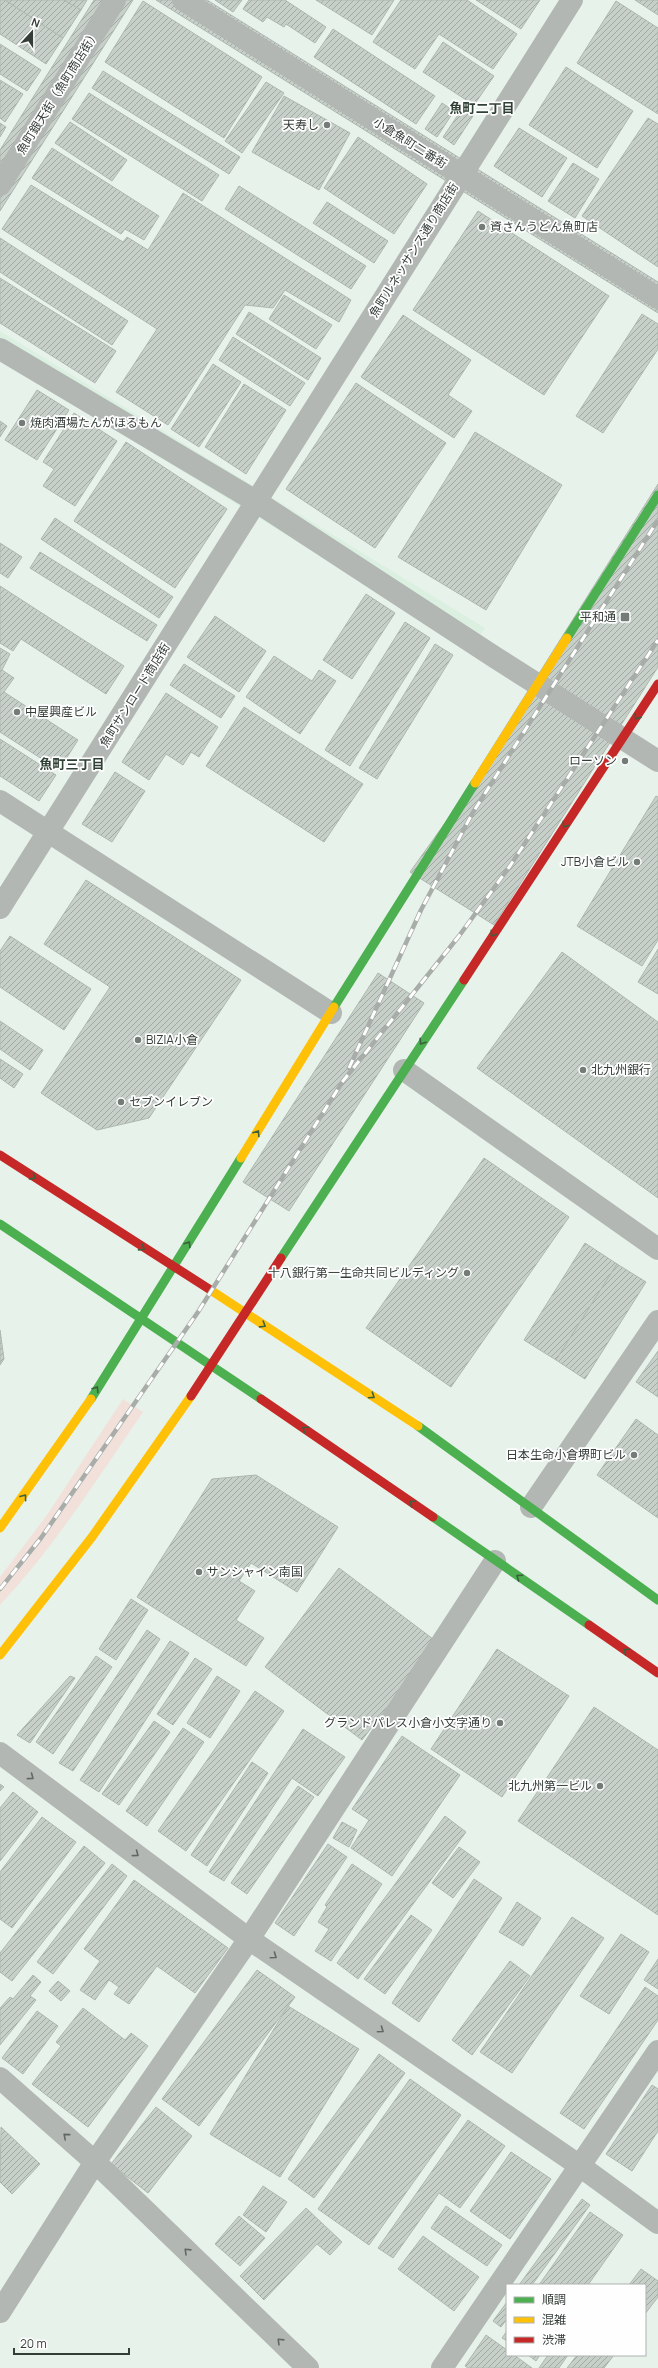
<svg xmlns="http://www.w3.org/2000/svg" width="658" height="2368" viewBox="0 0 658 2368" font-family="Manrope,'Noto Sans JP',sans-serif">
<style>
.built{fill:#dbf0e1}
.grass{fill:#f2e1db}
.building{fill:url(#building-hatch);stroke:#aeb7b0}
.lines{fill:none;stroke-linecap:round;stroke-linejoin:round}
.street{stroke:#b2b7b4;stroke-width:22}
.fast{stroke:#4caf50;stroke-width:9}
.slow{stroke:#ffc107;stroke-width:9}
.jam{stroke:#c62828;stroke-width:9}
.rail-casing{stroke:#a8ada9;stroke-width:4.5}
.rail{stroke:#fefefe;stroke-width:3;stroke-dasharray:9;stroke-linecap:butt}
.oneway{stroke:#3c5f3e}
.oneway2{stroke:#616863}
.poi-dot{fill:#737c76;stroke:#fefefe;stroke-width:1.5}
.labels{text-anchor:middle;stroke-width:3.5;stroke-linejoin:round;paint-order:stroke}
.street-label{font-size:12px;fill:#353d37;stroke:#fefefe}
.poi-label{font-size:12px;fill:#353d37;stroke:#fefefe;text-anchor:end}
.neighbourhood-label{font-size:13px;font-weight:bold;fill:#2f4135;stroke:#fefefe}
</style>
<defs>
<pattern id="building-hatch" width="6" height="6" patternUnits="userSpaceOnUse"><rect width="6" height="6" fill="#c7cfc9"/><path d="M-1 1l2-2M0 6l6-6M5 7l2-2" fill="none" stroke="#a2a9a4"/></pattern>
</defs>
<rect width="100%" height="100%" fill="#e7f2ea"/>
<!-- built -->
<path class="built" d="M0,331L485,628L472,649L0,359Z"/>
<!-- grass -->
<path class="grass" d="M123,1399L143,1412C98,1478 55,1546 0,1605V1577L47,1515Z"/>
<!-- building -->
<g class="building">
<path d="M0,0H5L63,38L46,64L0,34Z"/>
<path d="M5,0H64L81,10L63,38Z"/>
<path d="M64,0H87L81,10Z"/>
<path d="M94,0H133L0,211V150Z"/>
<path d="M156,0H207L658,282V313Z"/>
<path d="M215,0H242L233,12Z"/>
<path d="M249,0H285L326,27L315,43L286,24L284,27L267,17L263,22L243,9Z"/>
<path d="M316,0H394L372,35Z"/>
<path d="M401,0H467L517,34L493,69L439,34L415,69L373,42Z"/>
<path d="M476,0H540L521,29Z"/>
<path d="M635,0H658V15Z"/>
<path d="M143,1L262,77L224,138L105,62Z"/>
<path d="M616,1L658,28V114L577,63Z"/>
<path d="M333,29L435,96L416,124L314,57Z"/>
<path d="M443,42L494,76L474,105L423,72Z"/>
<path d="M0,44L41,70L27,91L0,74Z"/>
<path d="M566,67L633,111L597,168L529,125Z"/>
<path d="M103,71L240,157L229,174L92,88Z"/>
<path d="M0,80L23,94L5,122L0,118Z"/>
<path d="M266,82L284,93L242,153L225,141Z"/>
<path d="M89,93L219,175L202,201L72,119Z"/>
<path d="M284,96L350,133L319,190L252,152Z"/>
<path d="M442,103L454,111L437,137L425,129Z"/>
<path d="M462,109L473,116L454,145L443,137Z"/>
<path d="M648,118L658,124V267L582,216Z"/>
<path d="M70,122L127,160L112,181L55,143Z"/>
<path d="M0,123L6,127L0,137Z"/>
<path d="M519,128L567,158L542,197L494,166Z"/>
<path d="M358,137L427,184L394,234L324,188Z"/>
<path d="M52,148L159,216L144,240L125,229L121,234L32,178Z"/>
<path d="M573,163L599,179L575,218L548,201Z"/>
<path d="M31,185L123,242L127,237L148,250L183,193L351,300L339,322L285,290L273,308L245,305L168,425L116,392L157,329L2,229Z"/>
<path d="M239,186L366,266L351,289L225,209Z"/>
<path d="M327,202L388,241L374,263L313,223Z"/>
<path d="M478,211L609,296L544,395L413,310Z"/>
<path d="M0,238L128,321L112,345L0,272Z"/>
<path d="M0,278L116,351L95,383L0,323Z"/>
<path d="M284,295L332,325L316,349L269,319Z"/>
<path d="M249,312L321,358L308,380L236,334Z"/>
<path d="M642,314L658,324V349L603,433L576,416Z"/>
<path d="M403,315L471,360L448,395L472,411L454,438L361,377Z"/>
<path d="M233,337L305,383L290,406L219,360Z"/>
<path d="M213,364L241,382L199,447L171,429Z"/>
<path d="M356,383L446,443L375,548L286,489Z"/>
<path d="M244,384L286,410L246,474L205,447Z"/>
<path d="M37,390L69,410L37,460L5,440Z"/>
<path d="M74,413L117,441L75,506L43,486L54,469L43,462Z"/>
<path d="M0,421L7,426L0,437Z"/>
<path d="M475,432L562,485L486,610L398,557Z"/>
<path d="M126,442L227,509L175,588L74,521Z"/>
<path d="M658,484V667L494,925L410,872L445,823Z"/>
<path d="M55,518L173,597L159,618L41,539Z"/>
<path d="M0,543L22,557L8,578L0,573Z"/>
<path d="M40,552L157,625L147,641L30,568Z"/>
<path d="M0,586L124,666L106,694L21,639L13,651L0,643Z"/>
<path d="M366,594L395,613L352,679L323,660Z"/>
<path d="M215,616L266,651L239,692L187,657Z"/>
<path d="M405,622L430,638L350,766L325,750Z"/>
<path d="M435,644L453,655L377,779L359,768Z"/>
<path d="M0,648L10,654L2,670L14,678L4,692L78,740L59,770L0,732Z"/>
<path d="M274,656L312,681L319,670L336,681L300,734L246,697Z"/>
<path d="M184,664L235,696L221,718L170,685Z"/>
<path d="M166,693L218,727L199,757L191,752L183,765L166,754L149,780L122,762Z"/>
<path d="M244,707L363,784L324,842L206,766Z"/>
<path d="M0,739L56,775L39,801L0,776Z"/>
<path d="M115,772L145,791L112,842L82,824Z"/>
<path d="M656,796L658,797V940L642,966L577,926Z"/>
<path d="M86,880L241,980L149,1118L97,1130L41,1093L110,987L44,944Z"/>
<path d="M10,936L91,989L64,1030L0,987V951Z"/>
<path d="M658,949V994L638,982Z"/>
<path d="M562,952L658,1022V1198L477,1068Z"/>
<path d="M378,973L424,1003L289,1211L243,1182Z"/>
<path d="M0,1021L43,1050L30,1070L0,1049Z"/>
<path d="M0,1059L23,1074L14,1088L0,1078Z"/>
<path d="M484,1158L569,1217L451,1387L366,1328Z"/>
<path d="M585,1243L617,1264L556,1360L524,1340Z"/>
<path d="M617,1264L646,1282L585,1379L556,1360Z"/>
<path d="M0,1330L4,1359L0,1365Z"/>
<path d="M658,1351V1397L636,1382Z"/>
<path d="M636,1419L658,1435V1518L597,1475Z"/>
<path d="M256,1475L338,1527L297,1592L251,1563L239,1581L255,1591L236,1620L264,1638L246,1666L137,1597L212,1479Z"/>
<path d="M339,1568L437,1642L362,1740L265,1667Z"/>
<path d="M131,1599L148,1610L116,1660L99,1649Z"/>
<path d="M147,1630L160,1639L73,1771L59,1763Z"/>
<path d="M170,1641L189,1653L99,1792L80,1780Z"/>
<path d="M497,1649L569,1696L502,1797L431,1749Z"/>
<path d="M96,1656L112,1667L53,1754L36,1742Z"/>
<path d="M195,1658L212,1669L173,1725L157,1714Z"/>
<path d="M70,1676L75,1678L30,1743L17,1735Z"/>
<path d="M217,1676L240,1691L210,1738L187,1723Z"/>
<path d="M255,1691L284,1711L186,1851L158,1831Z"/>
<path d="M594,1707L658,1750V1915L518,1821Z"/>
<path d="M154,1721L170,1732L119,1805L102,1794Z"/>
<path d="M183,1728L204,1742L147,1826L126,1811Z"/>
<path d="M303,1729L345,1757L318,1796L292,1778L224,1881L209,1872Z"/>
<path d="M402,1736L460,1775L392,1876L351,1848L369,1820L352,1809Z"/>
<path d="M252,1762L268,1773L207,1866L191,1855Z"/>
<path d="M0,1784L4,1787L0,1791Z"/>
<path d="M298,1786L314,1797L247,1894L231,1883Z"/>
<path d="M13,1792L38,1812L0,1861V1808Z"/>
<path d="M445,1816L466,1832L358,1979L337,1963Z"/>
<path d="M42,1817L76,1842L12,1928L0,1919V1872Z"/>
<path d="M342,1822L357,1830L349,1847L333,1838Z"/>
<path d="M328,1844L347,1857L294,1936L275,1923Z"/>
<path d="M84,1846L105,1863L12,1981L0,1972V1953Z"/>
<path d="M459,1847L480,1862L453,1898L432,1883Z"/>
<path d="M112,1864L127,1876L53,1974L37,1962Z"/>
<path d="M352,1864L382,1884L331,1961L315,1951L329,1929L318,1922L327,1907L325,1905Z"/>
<path d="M474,1879L502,1898L419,2022L392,2003Z"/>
<path d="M134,1880L228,1948L195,1993L157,1966L129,2004L114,1994L119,1987L109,1980L95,2000L80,1990L100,1961L84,1949Z"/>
<path d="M517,1902L541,1918L523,1946L499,1932Z"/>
<path d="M411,1915L432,1930L385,1994L364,1979Z"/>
<path d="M572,1917L604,1938L512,2073L480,2052Z"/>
<path d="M621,1934L649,1952L609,2014L580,1996Z"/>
<path d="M658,1959V1989L644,1980Z"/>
<path d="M510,1961L530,1976L472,2055L452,2040Z"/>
<path d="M257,1970L295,1997L199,2126L162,2099Z"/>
<path d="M33,1975L41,1982L30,1996L36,2000L0,2045V2008L10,1997L13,1999Z"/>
<path d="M58,1981L70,1991L61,2001L49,1991Z"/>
<path d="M645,1987L658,1996V2020L584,2129L560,2113Z"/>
<path d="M288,2006L359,2049L280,2177L210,2134Z"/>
<path d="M83,2008L125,2040L131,2033L148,2046L88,2127L32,2084L61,2046L56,2042Z"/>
<path d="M37,2011L58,2026L23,2074L2,2058Z"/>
<path d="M379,2054L405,2073L314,2198L288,2179Z"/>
<path d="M410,2079L461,2115L369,2245L318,2209Z"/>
<path d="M652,2085L658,2089V2131L632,2171L606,2154Z"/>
<path d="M156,2107L192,2136L148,2193L111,2164Z"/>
<path d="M468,2120L505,2146L460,2208L439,2193L393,2258L378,2248Z"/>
<path d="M1,2127L40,2164L12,2194L0,2182Z"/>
<path d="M511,2152L551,2179L510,2239L470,2211Z"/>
<path d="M263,2186L287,2202L266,2232L243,2215Z"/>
<path d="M582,2199L590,2205L532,2285H519Z"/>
<path d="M446,2206L502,2245L487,2266L431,2228Z"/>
<path d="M306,2208L342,2242L330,2255L317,2244L264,2300L240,2276Z"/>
<path d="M590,2212L623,2235L588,2285H539Z"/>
<path d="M239,2216L265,2238L240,2266L215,2244Z"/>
<path d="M423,2236L479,2277L454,2311L398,2269Z"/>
<path d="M641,2269L658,2281V2297L645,2314V2285H629Z"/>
<path d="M507,2302V2319L501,2327L493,2321Z"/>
<path d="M507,2331V2341L502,2338Z"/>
<path d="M486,2335L507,2350V2355H514L532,2368H468L465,2366Z"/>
<path d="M528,2355H540L536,2361Z"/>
<path d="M548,2355H568L559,2368H539Z"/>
<path d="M577,2355H614L604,2368H567Z"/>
</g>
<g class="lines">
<!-- street -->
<g class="street">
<path d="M183,0L658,298"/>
<path d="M0,185L115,0"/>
<path d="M0,349L257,502L496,658L658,761"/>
<path d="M0,801L331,1013"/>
<path d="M0,908L572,0"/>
<path d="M404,1070L658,1249"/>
<path d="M531,1507L658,1321"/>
<path d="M0,1753L249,1939L580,2166L658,2223"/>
<path d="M0,2078L95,2162L308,2368"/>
<path d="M0,2312L95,2162L249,1939L495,1561"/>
<path d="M442,2368L658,2051"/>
</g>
<!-- fast -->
<g class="fast">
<path d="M567,638L658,495"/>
<path d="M334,1007L475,783"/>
<path d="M0,1224L261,1399"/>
<path d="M281,1258L464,980"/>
<path d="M91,1399L241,1158"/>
<path d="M418,1426L658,1600"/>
<path d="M433,1517L589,1625"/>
</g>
<!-- slow -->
<g class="slow">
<path d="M475,783L567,638"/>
<path d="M241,1158L334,1007"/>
<path d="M209,1289L418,1426"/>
<path d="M0,1528L91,1399"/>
<path d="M0,1655L92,1537L191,1396"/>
</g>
<!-- jam -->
<g class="jam">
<path d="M464,980L658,684"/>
<path d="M0,1155L209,1289"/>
<path d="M191,1396L281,1258"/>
<path d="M261,1399L433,1517"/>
<path d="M589,1625L658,1673"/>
</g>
<!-- rail casing -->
<g class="rail-casing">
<g id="rail">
<path d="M349,1068L421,910L472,814L658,520"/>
<path d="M0,1589L41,1538L198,1312L343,1081L459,936L510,866L658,640"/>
</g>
</g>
<!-- rail -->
<use href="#rail" class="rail"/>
</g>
<!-- one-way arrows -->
<defs><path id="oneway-chevron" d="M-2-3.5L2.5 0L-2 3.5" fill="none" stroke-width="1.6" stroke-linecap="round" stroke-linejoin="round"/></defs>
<g class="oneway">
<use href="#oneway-chevron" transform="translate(637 717) rotate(123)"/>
<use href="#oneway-chevron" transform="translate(565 825) rotate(124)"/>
<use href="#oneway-chevron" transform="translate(493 934) rotate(124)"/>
<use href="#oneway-chevron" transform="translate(422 1042) rotate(124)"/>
<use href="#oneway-chevron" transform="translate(257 1133) rotate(-58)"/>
<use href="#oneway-chevron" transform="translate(33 1177) rotate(33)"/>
<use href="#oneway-chevron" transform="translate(188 1244) rotate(-58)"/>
<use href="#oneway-chevron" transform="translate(142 1248) rotate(32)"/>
<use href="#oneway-chevron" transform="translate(263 1325) rotate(32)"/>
<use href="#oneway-chevron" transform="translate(96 1389) rotate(-57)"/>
<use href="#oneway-chevron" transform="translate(372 1396) rotate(34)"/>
<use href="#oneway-chevron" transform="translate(305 1429) rotate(-145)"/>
<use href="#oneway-chevron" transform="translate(24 1497) rotate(-53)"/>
<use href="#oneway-chevron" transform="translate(412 1503) rotate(-145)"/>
<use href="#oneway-chevron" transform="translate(519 1577) rotate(-145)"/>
<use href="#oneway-chevron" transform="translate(626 1651) rotate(-145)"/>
</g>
<g class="oneway2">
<use href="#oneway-chevron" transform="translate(31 1777) rotate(37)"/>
<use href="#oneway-chevron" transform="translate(136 1854) rotate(37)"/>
<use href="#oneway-chevron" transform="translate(274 1956) rotate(35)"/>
<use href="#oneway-chevron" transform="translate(381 2030) rotate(35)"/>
<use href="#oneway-chevron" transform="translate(66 2136) rotate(-139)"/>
<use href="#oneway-chevron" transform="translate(187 2251) rotate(-136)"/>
<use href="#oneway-chevron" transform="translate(280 2341) rotate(-136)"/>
</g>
<!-- markers -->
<g class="poi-dot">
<circle cx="327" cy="125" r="4"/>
<circle cx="482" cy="227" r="4"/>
<circle cx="22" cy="423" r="4"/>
<rect x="620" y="612" width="10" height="10" rx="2"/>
<circle cx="17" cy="712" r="4"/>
<circle cx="625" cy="761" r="4"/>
<circle cx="637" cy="862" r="4"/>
<circle cx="138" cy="1040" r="4"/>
<circle cx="583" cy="1070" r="4"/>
<circle cx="121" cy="1102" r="4"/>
<circle cx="467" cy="1273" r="4"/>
<circle cx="634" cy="1455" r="4"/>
<circle cx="199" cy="1572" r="4"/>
<circle cx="500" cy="1723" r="4"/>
<circle cx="600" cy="1786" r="4"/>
</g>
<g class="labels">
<!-- street labels -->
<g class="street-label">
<text transform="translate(58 92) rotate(-58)" y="4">魚町銀天街（魚町商店街）</text>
<text transform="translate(410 143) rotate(32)" y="4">小倉魚町二番街</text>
<text transform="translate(414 250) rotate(-58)" y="4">魚町ルネッサンス通り商店街</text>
<text transform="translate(135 695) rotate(-58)" y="4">魚町サンロード商店街</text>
</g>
<!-- poi labels -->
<g class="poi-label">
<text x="319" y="129">天寿し</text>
<text x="490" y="231" text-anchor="start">資さんうどん魚町店</text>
<text x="30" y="427" text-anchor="start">焼肉酒場たんがほるもん</text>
<text x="616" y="621">平和通</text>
<text x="25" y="716" text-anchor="start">中屋興産ビル</text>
<text x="617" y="765">ローソン</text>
<text x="629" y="866">JTB小倉ビル</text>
<text x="146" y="1044" text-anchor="start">BIZIA小倉</text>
<text x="591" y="1074" text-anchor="start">北九州銀行</text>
<text x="129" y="1106" text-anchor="start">セブンイレブン</text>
<text x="459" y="1277">十八銀行第一生命共同ビルディング</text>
<text x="626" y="1459">日本生命小倉堺町ビル</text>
<text x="207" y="1576" text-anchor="start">サンシャイン南国</text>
<text x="492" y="1727">グランドパレス小倉小文字通り</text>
<text x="592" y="1790">北九州第一ビル</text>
</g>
<!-- neighbourhood labels -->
<g class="neighbourhood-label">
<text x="482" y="113">魚町二丁目</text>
<text x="72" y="769">魚町三丁目</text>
</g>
</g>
<!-- legend -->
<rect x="506" y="2284" width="140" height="72" fill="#fefefe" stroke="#aeb1ae"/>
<rect x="514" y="2297" width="20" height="6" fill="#4caf50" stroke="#aeb1ae"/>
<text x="542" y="2304" font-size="12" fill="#353d37">順調</text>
<rect x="514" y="2317" width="20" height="6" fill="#ffc107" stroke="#aeb1ae"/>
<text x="542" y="2324" font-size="12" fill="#353d37">混雑</text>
<rect x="514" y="2337" width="20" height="6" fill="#c62828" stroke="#aeb1ae"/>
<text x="542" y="2344" font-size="12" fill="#353d37">渋滞</text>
<!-- north arrow -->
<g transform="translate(32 32) rotate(21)" stroke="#fefefe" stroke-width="3" paint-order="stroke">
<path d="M0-3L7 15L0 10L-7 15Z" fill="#353d37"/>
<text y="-6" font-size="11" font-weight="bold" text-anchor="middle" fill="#353d37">N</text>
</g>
<!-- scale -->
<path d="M14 2348v6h115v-6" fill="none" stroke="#353d37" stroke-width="2"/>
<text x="20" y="2348" font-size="12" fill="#353d37" stroke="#fefefe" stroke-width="3" paint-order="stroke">20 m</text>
</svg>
